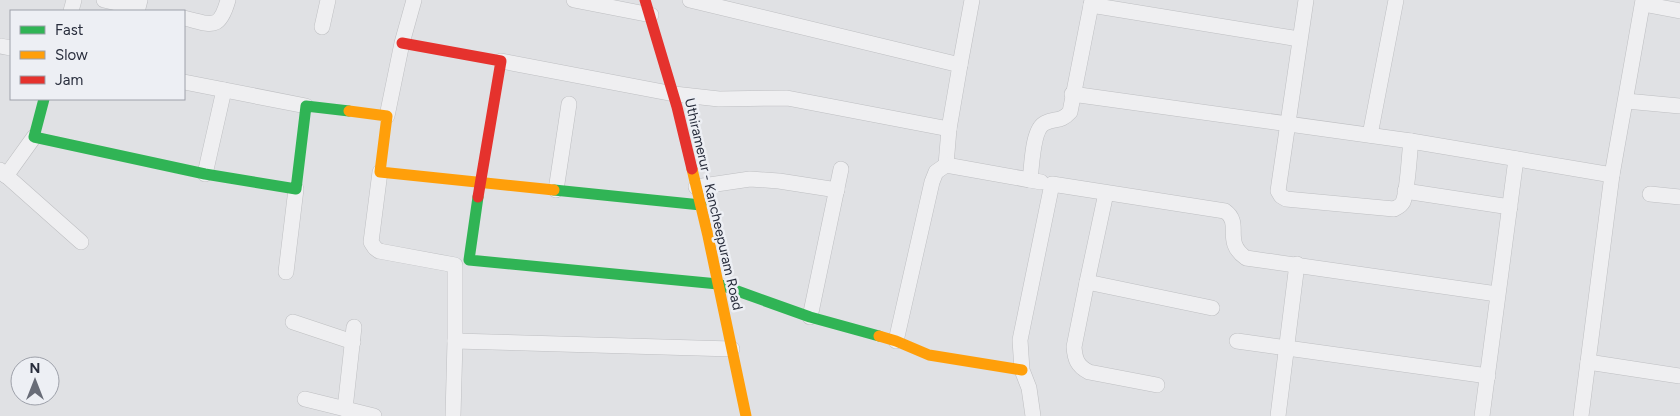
<svg xmlns="http://www.w3.org/2000/svg" width="1680" height="416" viewBox="0 0 1680 416" font-family="Figtree,sans-serif">
<style>
.lines{fill:none;stroke-linecap:round;stroke-linejoin:round}
.street-casing{stroke:#bebfc2;stroke-width:16}
.street{stroke:#efeff1;stroke-width:15}
.fast{stroke:#30b455;stroke-width:11}
.slow{stroke:#ff9f0a;stroke-width:11}
.jam{stroke:#e5322d;stroke-width:11}
.labels{text-anchor:middle;stroke-width:5;stroke-linejoin:round;paint-order:stroke}
.street-label{font-size:14px;fill:#282d3c;stroke:#edeff4}
</style>
<rect width="100%" height="100%" fill="#e0e1e4"/>
<g class="lines">
<!-- street casing -->
<g class="street-casing">
<g id="street">
<path d="M104,0L138,8L140,0"/>
<path d="M574,0L651,15"/>
<path d="M690,0L960,65L949,129"/>
<path d="M1306,0L1278,191L1281,196L1286,199L1394,209C1398,207 1401,206 1403,202C1408,190 1409,156 1411,141"/>
<path d="M1643,4L1680,11"/>
<path d="M1091,5L1299,39"/>
<path d="M71,11L74,0"/>
<path d="M184,18C211,24 219,32 228,0"/>
<path d="M322,27L328,0"/>
<path d="M0,46L11,48"/>
<path d="M501,61L674,94L719,99L787,98L949,129L946,165"/>
<path d="M960,65L972,0"/>
<path d="M184,82L306,106"/>
<path d="M1072,94L1411,141L1612,175"/>
<path d="M1626,101L1680,106"/>
<path d="M387,116L402,43L414,0"/>
<path d="M1370,135L1396,0"/>
<path d="M0,170L81,242"/>
<path d="M380,172L371,242L375,248L379,251L455,265V341L732,349"/>
<path d="M205,174L224,90"/>
<path d="M6,176L34,137"/>
<path d="M1041,182L1030,180C1032,167 1032,129 1045,123C1056,118 1061,122 1070,112L1092,0"/>
<path d="M696,187L750,179L779,181L837,190"/>
<path d="M556,190L569,104"/>
<path d="M1405,191L1510,207"/>
<path d="M1106,193L1087,282L1074,347C1075,359 1077,366 1089,372L1157,385"/>
<path d="M1650,194L1680,197"/>
<path d="M286,272L296,189"/>
<path d="M1087,282L1212,308"/>
<path d="M810,317L841,169"/>
<path d="M293,322L353,342"/>
<path d="M896,341L932,182L936,172L946,165L1030,180"/>
<path d="M1237,341L1488,376"/>
<path d="M1588,362L1680,376"/>
<path d="M305,399L374,416"/>
<path d="M345,409L354,327"/>
<path d="M453,416L455,341"/>
<path d="M1033,416L1029,388L1022,370L1020,340L1052,184L1225,211C1243,224 1222,241 1246,258L1497,294"/>
<path d="M1278,416L1297,264"/>
<path d="M1482,416L1516,159"/>
<path d="M1581,416L1612,175L1643,0"/>
</g>
</g>
<!-- street -->
<use href="#street" class="street"/>
<!-- fast -->
<g class="fast">
<path d="M44,99L34,137L205,174L296,189L306,106L349,111"/>
<path d="M554,190L701,205"/>
<path d="M478,197L469,260L718,284L810,317L879,336"/>
</g>
<!-- slow -->
<g class="slow">
<path d="M349,111L387,116L380,172L554,190"/>
<path d="M692,169L708,236L746,416"/>
<path d="M879,336L896,341L929,355L1022,370"/>
</g>
<!-- jam -->
<g class="jam">
<path d="M645,0L677,107L692,169"/>
<path d="M402,43L501,61L478,197"/>
</g>
</g>
<g class="labels">
<!-- street labels -->
<g class="street-label">
<text transform="translate(714 204) rotate(77)" y="5">Uthiramerur - Kancheepuram Road</text>
</g>
</g>
<!-- legend -->
<rect x="10" y="10" width="175" height="90" fill="#edeff4" stroke="#9ea1aa"/>
<rect x="20" y="26" width="25" height="8" fill="#30b455" stroke="#9ea1aa"/>
<text x="55" y="35" font-size="15" fill="#282d3c">Fast</text>
<rect x="20" y="51" width="25" height="8" fill="#ff9f0a" stroke="#9ea1aa"/>
<text x="55" y="60" font-size="15" fill="#282d3c">Slow</text>
<rect x="20" y="76" width="25" height="8" fill="#e5322d" stroke="#9ea1aa"/>
<text x="55" y="85" font-size="15" fill="#282d3c">Jam</text>
<!-- north arrow -->
<g transform="translate(35 381)"><circle r="24" fill="#edeff4" stroke="#9ea1aa"/>
<path d="M0-4L9 19L0 12L-9 19Z" fill="#686c77"/>
<text y="-8" font-size="14" font-weight="bold" text-anchor="middle" fill="#282d3c">N</text>
</g>
</svg>
